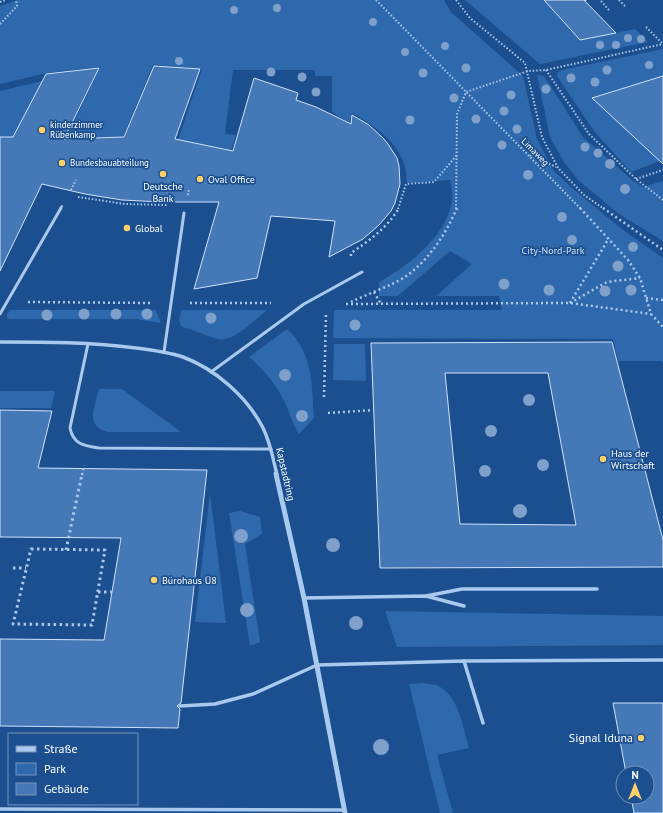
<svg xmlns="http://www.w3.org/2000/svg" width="663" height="813" viewBox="0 0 663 813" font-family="'PT Sans',sans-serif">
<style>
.green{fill:#2e69ad}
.building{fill:#4478b7;stroke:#cfe3fa;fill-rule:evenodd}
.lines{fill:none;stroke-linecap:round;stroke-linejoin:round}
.path-far2{stroke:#a9c9ee;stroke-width:2;stroke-dasharray:1.5 2;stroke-linecap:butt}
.path-far1{stroke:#a9c9ee;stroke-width:2.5;stroke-dasharray:2 3;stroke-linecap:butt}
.path{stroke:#a9c9ee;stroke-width:3;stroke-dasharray:2.5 3.5;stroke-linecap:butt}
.service-far2{stroke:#a9c9ee;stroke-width:2}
.service-far1{stroke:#a9c9ee;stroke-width:3}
.service{stroke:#a9c9ee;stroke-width:3.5}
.minor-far1{stroke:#a9c9ee;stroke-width:3.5}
.minor{stroke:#a9c9ee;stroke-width:5}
.tree{fill:#7ea0ca}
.poi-dot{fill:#ffd166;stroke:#1b4f8f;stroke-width:1.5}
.labels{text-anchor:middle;stroke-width:3.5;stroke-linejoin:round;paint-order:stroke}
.far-poi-label{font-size:9px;fill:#fff;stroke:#1b4f8f;text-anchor:start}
.far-street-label{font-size:9px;fill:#fff;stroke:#1b4f8f}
.poi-label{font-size:10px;fill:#fff;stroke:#1b4f8f;text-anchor:start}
.park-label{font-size:10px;fill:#cfe3fa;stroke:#1b4f8f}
.street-label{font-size:10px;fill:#fff;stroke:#1b4f8f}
.near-poi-label{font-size:12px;fill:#fff;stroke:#1b4f8f;text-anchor:end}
</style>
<rect width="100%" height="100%" fill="#1b4f8f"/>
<!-- green -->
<g class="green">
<path d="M18,0H444L451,12L523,76L537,139L553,170L573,189L623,230L663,258V363L662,361H618L613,339L333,338L334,310H502L499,296H436L472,264L450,251L398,296H379V282C408,266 446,237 452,201C453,195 451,186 450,180L407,183C406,176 406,167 403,161C394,138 372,125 352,113L349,123L332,112V76H315V70H233L225,134L236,135L231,150L178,140L202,69L153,65L123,137H95L66,139L100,67L47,73L0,84V6Z"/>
<path d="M465,0H544L580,40L635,29L648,42L540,64Z"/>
<path d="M663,49V76L592,98L660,161L631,172L594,131L557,76V73L562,70Z"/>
<path d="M537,75L544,76L583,137L632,180L643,187L663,181V241L619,214L578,180L564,162L550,137Z"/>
<path d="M42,81L13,137H0V91Z"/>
<path d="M11,310H156L161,323L135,319H9L7,318V314Z"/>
<path d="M181,310H267C256,319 233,343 218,339C206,336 195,330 182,327L179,321Z"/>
<path d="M287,329C313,352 312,386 314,418L299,434C292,423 289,410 283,399C275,383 263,369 249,357Z"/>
<path d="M334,344H365L366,381L333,380Z"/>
<path d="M99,389H122L181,432H108C84,426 95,407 99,389Z"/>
<path d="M0,391H55L51,408H0Z"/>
<path d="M210,493L226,623L195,622Z"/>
<path d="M240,511L260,517L262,534L245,544L260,642L250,646L229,513Z"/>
<path d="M385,611L663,616V645L397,647Z"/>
<path d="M423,683C427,684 432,684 436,685C459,694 463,728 469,748L437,755L453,813H440L409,684Z"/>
</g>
<!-- building -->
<g class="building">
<path d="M544,0H584L616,33L580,40Z"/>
<path d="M154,66L200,69L175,139L233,151L254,78L298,93L296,100L316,107L351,124L352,115L369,125L383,138L388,144L397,158L399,166L400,184L395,203L391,211L379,225L363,239L329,257L335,221L271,216L257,278L194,289L219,202H162L122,200L85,194L42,184L0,271V137H13L46,74L99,68L64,139L124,137Z"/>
<path d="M663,76V164L592,98Z"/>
<path d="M612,342L663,540V567L380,568L371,343ZM445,373H548L576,525L460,524Z"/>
<path d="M0,410L52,411L38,468L207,470L181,703L177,706L180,709L178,728L0,726V639L104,640L121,538L0,537Z"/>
<path d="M613,703H663V813H634L631,797H647V773H626Z"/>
</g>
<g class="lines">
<!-- path-far2 -->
<g class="path-far2">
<path d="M376,0L581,209"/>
<path d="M456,0L470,18L525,63L542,137L558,168L584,195L604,209"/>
<path d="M585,0H587"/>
<path d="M619,0L626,7"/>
<path d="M601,1L609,10"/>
<path d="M0,2L6,0"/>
<path d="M0,24L17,6L16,0"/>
<path d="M646,27L663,44"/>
<path d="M546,70L589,134L636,179L663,200"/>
<path d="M530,155L556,167"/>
<path d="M636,179L663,170"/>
<path d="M71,190L76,180"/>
<path d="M188,195L189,189"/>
<path d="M78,197L125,204L167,205"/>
<path d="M398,209L406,184L434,182L457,155"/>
<path d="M456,209L457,114L466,92L528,71L546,70L663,44"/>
</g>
<!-- path-far1 -->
<g class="path-far1">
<path d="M580,208L628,260L640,278L651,314L663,327"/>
<path d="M603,208L663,250"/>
<path d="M351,256V253C370,240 387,228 399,208"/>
<path d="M374,292L381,304"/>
<path d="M646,298L663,300"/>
<path d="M28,302L151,303"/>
<path d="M351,302C367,294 391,286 405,277C430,259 445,235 457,208"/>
<path d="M190,303H271"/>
<path d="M570,303L609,238"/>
<path d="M570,303L607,282L640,278"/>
<path d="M346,304L570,303L651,314"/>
<path d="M324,397L326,314"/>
<path d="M328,413L374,410"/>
<path d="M82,475L84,465"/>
</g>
<!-- path -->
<g class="path">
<path d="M31,549L105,550L92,625L13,624Z"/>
<path d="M66,550L82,474"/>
<path d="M13,568H26"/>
<path d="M98,592H112"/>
</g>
<!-- service-far2 -->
<path class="service-far2" d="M60,209L62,206"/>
<!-- service-far1 -->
<g class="service-far1">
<path d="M0,314L61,208"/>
<path d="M88,344L70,428C73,444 84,446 99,448L271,449"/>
<path d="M164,352L184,213"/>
<path d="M211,372L304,304L362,272"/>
</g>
<!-- service -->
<g class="service">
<path d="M426,596L462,589H597"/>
<path d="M304,598L426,596L464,606"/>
<path d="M464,661L663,660"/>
<path d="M180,706L215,704L253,694L317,665L464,661L483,723"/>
<path d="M0,809L344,810"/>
</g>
<!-- minor-far1 -->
<path class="minor-far1" d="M0,342C45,342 91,342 136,348C152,350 168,352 183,357C215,369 246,396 262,426C270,441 273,458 277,475"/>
<!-- minor -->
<path class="minor" d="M276,474L304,598L345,813"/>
</g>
<!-- trees -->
<g class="tree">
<circle cx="277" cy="8" r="4"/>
<circle cx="234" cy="10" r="4"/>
<circle cx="373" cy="22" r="4"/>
<circle cx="628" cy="38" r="4"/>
<circle cx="641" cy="39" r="4"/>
<circle cx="600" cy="45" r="4"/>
<circle cx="616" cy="45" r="4"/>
<circle cx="445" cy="46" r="4"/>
<circle cx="405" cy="52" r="4"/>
<circle cx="179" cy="61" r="4"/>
<circle cx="649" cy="65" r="4"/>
<circle cx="466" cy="68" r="4.5"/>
<circle cx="607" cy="70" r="4.5"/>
<circle cx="271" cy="72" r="4.5"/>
<circle cx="423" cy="73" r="4.5"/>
<circle cx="302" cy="77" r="4.5"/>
<circle cx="571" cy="78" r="4.5"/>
<circle cx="595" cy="82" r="4.5"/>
<circle cx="546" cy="89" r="4.5"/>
<circle cx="316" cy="92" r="4.5"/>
<circle cx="511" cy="95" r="4.5"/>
<circle cx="454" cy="98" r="4.5"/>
<circle cx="504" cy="111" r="4.5"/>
<circle cx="476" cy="119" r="4.5"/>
<circle cx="410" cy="120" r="4.5"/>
<circle cx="517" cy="129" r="4.5"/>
<circle cx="502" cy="145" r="4.5"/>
<circle cx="585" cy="147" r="4.5"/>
<circle cx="598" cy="153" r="4.5"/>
<circle cx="610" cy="164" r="5"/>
<circle cx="528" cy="175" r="5"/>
<circle cx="625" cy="189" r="5"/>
<circle cx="562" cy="217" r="5"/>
<circle cx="572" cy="240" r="5"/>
<circle cx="633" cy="247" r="5"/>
<circle cx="618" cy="266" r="5.5"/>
<circle cx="504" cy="284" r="5.5"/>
<circle cx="549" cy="290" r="5.5"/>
<circle cx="631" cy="290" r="5.5"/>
<circle cx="605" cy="291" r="5.5"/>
<circle cx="84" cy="314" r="5.5"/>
<circle cx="116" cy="314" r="5.5"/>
<circle cx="147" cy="314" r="5.5"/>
<circle cx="47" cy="315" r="5.5"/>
<circle cx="211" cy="318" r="5.5"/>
<circle cx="355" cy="325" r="5.5"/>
<circle cx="285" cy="375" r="6"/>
<circle cx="529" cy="400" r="6"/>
<circle cx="302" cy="416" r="6"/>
<circle cx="491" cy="431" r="6"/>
<circle cx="543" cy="465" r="6"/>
<circle cx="485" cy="471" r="6"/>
<circle cx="520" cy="511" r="7"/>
<circle cx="241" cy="536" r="7"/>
<circle cx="333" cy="545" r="7"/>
<circle cx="247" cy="610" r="7"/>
<circle cx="356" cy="623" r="7"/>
<circle cx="381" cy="747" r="8"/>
</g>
<!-- markers -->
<g class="poi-dot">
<circle cx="42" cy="130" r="4"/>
<circle cx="62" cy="163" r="4"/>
<circle cx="163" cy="174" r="4"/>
<circle cx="200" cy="179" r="4"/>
<circle cx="127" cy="228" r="4"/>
<circle cx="603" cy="459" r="4"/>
<circle cx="154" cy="580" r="4"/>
<circle cx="641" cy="738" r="4"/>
</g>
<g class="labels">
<!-- far-poi labels -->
<g class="far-poi-label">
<text x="50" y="128">kinderzimmer<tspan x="50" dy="10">Rübenkamp</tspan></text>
<text x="70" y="166">Bundesbauabteilung</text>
</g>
<!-- far-street labels -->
<g class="far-street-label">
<text transform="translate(535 152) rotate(45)" y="3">Limaweg</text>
</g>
<!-- poi labels -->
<g class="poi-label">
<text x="208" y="183">Oval Office</text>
<text x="163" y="190" text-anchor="middle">Deutsche<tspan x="163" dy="12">Bank</tspan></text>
<text x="135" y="232">Global</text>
<text x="611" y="457">Haus der<tspan x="611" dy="12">Wirtschaft</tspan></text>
<text x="162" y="584">Bürohaus Ü8</text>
</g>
<!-- park labels -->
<g class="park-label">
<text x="553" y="254">City-Nord-Park</text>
</g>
<!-- street labels -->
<g class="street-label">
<text transform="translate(286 474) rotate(77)" y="4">Kapstadtring</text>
</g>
<!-- near-poi labels -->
<g class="near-poi-label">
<text x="633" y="742">Signal Iduna</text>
</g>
</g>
<!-- legend -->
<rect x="8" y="733" width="130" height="72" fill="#1b4f8f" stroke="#7695bc"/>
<rect x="16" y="746" width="20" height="6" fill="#a9c9ee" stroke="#7695bc"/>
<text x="44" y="753" font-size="12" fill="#ffffff">Straße</text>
<rect x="16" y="763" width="20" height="12" fill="#2e69ad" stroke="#7695bc"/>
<text x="44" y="773" font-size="12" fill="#ffffff">Park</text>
<rect x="16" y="783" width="20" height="12" fill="#4478b7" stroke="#7695bc"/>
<text x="44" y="793" font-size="12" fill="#ffffff">Gebäude</text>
<!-- north arrow -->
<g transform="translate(635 785)"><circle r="19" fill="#1b4f8f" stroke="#7695bc"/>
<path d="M0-3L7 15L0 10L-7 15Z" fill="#ffd166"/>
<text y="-6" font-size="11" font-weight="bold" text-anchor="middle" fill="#ffffff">N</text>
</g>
</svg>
